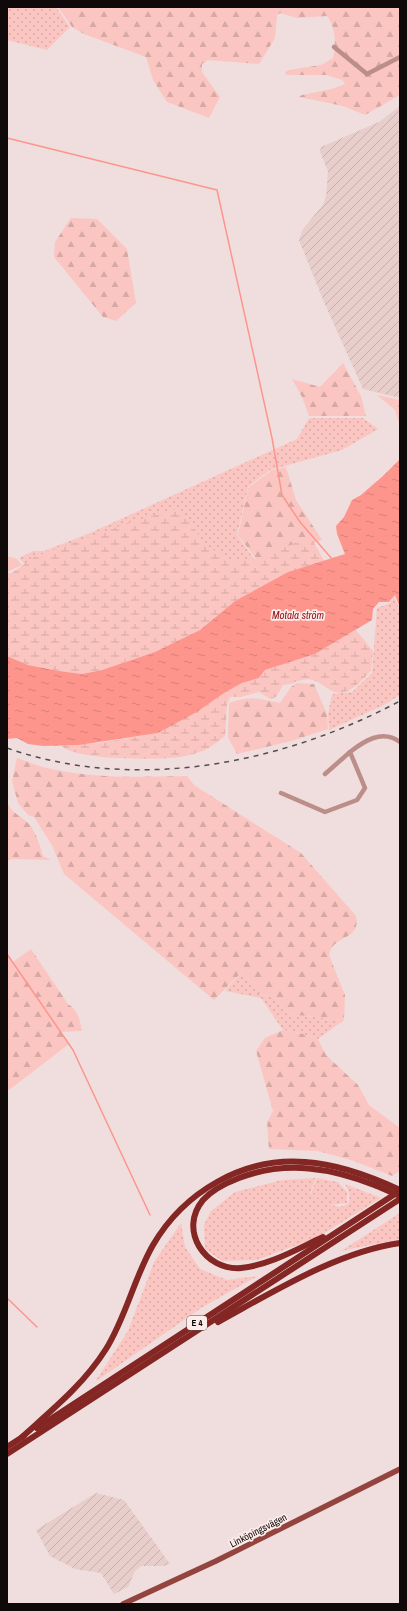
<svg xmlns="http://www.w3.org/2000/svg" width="407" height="1611" viewBox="0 0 407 1611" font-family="'Archivo Narrow',sans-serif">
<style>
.industrial{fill:url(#industrial-furrows)}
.grass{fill:url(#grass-dots)}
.forest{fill:url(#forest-firs)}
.wetland{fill:url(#wetland-marsh)}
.water{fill:url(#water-ripples)}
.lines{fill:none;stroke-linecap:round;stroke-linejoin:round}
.stream{stroke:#fe958d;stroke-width:1.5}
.minor{stroke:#bc8e89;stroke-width:4.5}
.major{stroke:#94443f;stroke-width:5.5}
.highway{stroke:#832624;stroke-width:6}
.rail{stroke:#554d4c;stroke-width:1.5;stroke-dasharray:5 5;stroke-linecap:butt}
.highway-bridge{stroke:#832624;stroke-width:6}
.labels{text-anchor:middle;stroke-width:3.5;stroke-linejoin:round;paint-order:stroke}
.shield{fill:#fdecea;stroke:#564e4c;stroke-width:1}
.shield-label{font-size:9px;font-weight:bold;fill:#0f0a09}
.street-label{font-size:10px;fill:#0f0a09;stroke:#fdecea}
.water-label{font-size:11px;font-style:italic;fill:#8e1119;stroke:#fdecea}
</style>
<defs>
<pattern id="industrial-furrows" width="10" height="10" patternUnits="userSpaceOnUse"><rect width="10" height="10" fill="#e7cecb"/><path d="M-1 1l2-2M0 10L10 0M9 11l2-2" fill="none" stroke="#c5b0ad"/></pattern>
<pattern id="grass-dots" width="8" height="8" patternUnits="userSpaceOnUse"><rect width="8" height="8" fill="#fbc6c1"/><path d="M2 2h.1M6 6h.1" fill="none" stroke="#d6a9a4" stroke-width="1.8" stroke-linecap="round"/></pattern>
<pattern id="forest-firs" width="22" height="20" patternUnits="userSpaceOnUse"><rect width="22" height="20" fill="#fbc6c1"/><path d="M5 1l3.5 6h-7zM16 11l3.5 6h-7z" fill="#d6a9a4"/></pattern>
<pattern id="wetland-marsh" width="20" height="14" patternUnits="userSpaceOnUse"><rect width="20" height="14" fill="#fbc6c1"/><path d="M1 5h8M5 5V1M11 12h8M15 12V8" fill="none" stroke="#d6a9a4"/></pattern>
<pattern id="water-ripples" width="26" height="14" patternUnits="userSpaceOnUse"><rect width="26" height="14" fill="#fe958d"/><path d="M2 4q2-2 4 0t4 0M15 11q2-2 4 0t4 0" fill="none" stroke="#d87f78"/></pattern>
</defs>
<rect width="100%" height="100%" fill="#efdedd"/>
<!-- industrial -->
<g class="industrial">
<path d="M400,106V398L363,389L324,302L299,240L303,229L323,205L326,196L328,171L320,152L321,147L379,122Z"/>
<path d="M96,1493L124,1500L170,1564L164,1566H141L135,1571L128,1587L114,1594L101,1573L75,1569L50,1556L36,1530Z"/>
</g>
<!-- grass -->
<g class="grass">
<path d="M7,7H56L70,27L47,50L7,40Z"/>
<path d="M309,418H363L378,429L342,450L270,470L248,487L237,535L257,563L36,577L19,558L33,551H44L90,533L297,439Z"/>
<path d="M394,596L400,611V695L384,705L329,730L328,714L332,694L352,692L372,673L377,608L390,603Z"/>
<path d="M242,972L259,994L274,997L287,1014L344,1020L318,1039L300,1033L283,1030L261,998L225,991Z"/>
<path d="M316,1178L310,1193L331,1205L311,1193L317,1178L338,1182L347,1192V1203L331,1205L340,1207L348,1204C351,1197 349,1191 345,1184L381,1198L318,1237L257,1260L222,1261L205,1249L204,1225L211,1211L235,1192L282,1180Z"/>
<path d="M400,1213V1239L341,1251Z"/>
<path d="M181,1223L185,1247L200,1269L227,1280L258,1276L201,1308L95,1382L128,1331L154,1262Z"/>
</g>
<!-- forest -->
<g class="forest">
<path d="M58,7H400V95L365,115L343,106L299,97L302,95L332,89L345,84L342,80L327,75H286L285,72L289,70L321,65L333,58C336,44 336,28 327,16L297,18L280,13L277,15L275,38L259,64L208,60L202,64V72L220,97L209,118L167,102L153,80L146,57L84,34L72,27Z"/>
<path d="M71,218L97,219L127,249L136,303L116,321L103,317L54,257L55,242Z"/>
<path d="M343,363L361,396L366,416H309L302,397L292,379L320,387Z"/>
<path d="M377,395L400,400V426L395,410Z"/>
<path d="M286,467L296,500L322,540L259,563L238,535L248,488L272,470Z"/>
<path d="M7,556L17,559L22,565L7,572Z"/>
<path d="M297,683L314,684L327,714L328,729L291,741L237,754L228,737L229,703C249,695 260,699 280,703L291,687Z"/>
<path d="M17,758C29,762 40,767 52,769C97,779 142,777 187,776L194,785L301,853L356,916C360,937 343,935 333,946C331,948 330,952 329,955L345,995L344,1020L287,1014L274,997L259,994L242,972L214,1000L64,874L52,845L34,817L28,815L18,803L12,781Z"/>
<path d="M7,801C11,814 21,815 29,824C36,832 40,846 43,856L51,860L12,859L7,861Z"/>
<path d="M31,949L68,1004C78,1010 80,1020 82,1031L61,1032L69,1044L9,1090L7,1088V954L13,962Z"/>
<path d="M283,1030L300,1033L318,1039L326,1055L358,1085L369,1105L400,1128V1171L392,1176L354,1161L318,1151L269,1149L267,1122L273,1111L256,1051L265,1038Z"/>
</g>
<!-- wetland -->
<g class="wetland">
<path d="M179,508L206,545L231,561L258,559L302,540L314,543L325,562L288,572L235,601L200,630L155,652L102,670L82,674L59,671L28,665L7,656V573H12L34,557L128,523Z"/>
<path d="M356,630L373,651L371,671C361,681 348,698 332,691C326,688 320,682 313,680C302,677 293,685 283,685L276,697L270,699L259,692L241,697H230L227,705L225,736C219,740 212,747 205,750C198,753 189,755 181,757C160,760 73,761 61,745L98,743L158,733L197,712L224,693L242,683L259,678L265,670L315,654Z"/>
</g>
<!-- water -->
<path class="water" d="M400,459V608L395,595L389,602H379L373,609L372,620L315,654L265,670L259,678L242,683L224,693L197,712L158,733L79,745L43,746L28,744L17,738L7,739V656L28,665L59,671L82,674L102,670L155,652L200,630L235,601L288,572L345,554L337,534L336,526L344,517L352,500L361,495L384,475Z"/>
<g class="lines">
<!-- stream -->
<g class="stream">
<path d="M7,138L217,190L272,438L282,495L300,522L332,559"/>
<path d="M7,954L73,1050L150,1215"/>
<path d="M7,1298L37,1327"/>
</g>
<!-- minor -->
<g class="minor">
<path d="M334,47L367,74L400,57"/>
<path d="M350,752C364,741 382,729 400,742"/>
<path d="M281,793L325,812L357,800L365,788L350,752L325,774"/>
</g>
<!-- major -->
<path class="major" d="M123,1604L216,1561L400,1469"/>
<!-- highway -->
<g class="highway">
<path d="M323,1237C297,1249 270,1265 241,1268C205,1271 178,1230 203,1200C213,1189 226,1183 239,1178C286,1160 332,1168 377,1186"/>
<path d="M218,1322C273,1292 337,1252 400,1243"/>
<path d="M37,1428L398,1192"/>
<path d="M22,1437C52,1410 84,1384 106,1349C126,1317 134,1278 153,1245C184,1192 243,1157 305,1162C338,1164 370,1176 400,1190"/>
<path d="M7,1447L24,1436"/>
<path d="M7,1454L400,1199"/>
</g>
<!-- rail -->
<path class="rail" d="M7,748C135,793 282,764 400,701"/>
<!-- highway-bridge -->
<path class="highway-bridge" d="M377,1186L400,1196"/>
</g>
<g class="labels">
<!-- shield labels -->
<rect class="shield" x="187" y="1316" width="20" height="14" rx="3"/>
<g class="shield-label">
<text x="197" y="1326">E 4</text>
</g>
<!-- street labels -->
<g class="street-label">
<text transform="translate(258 1530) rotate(-27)" y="4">Linköpingsvägen</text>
</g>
<!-- water labels -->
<g class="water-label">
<text x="298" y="619">Motala ström</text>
</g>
</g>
<!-- border -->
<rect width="407" height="1611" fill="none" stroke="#0f0a09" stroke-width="16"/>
</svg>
